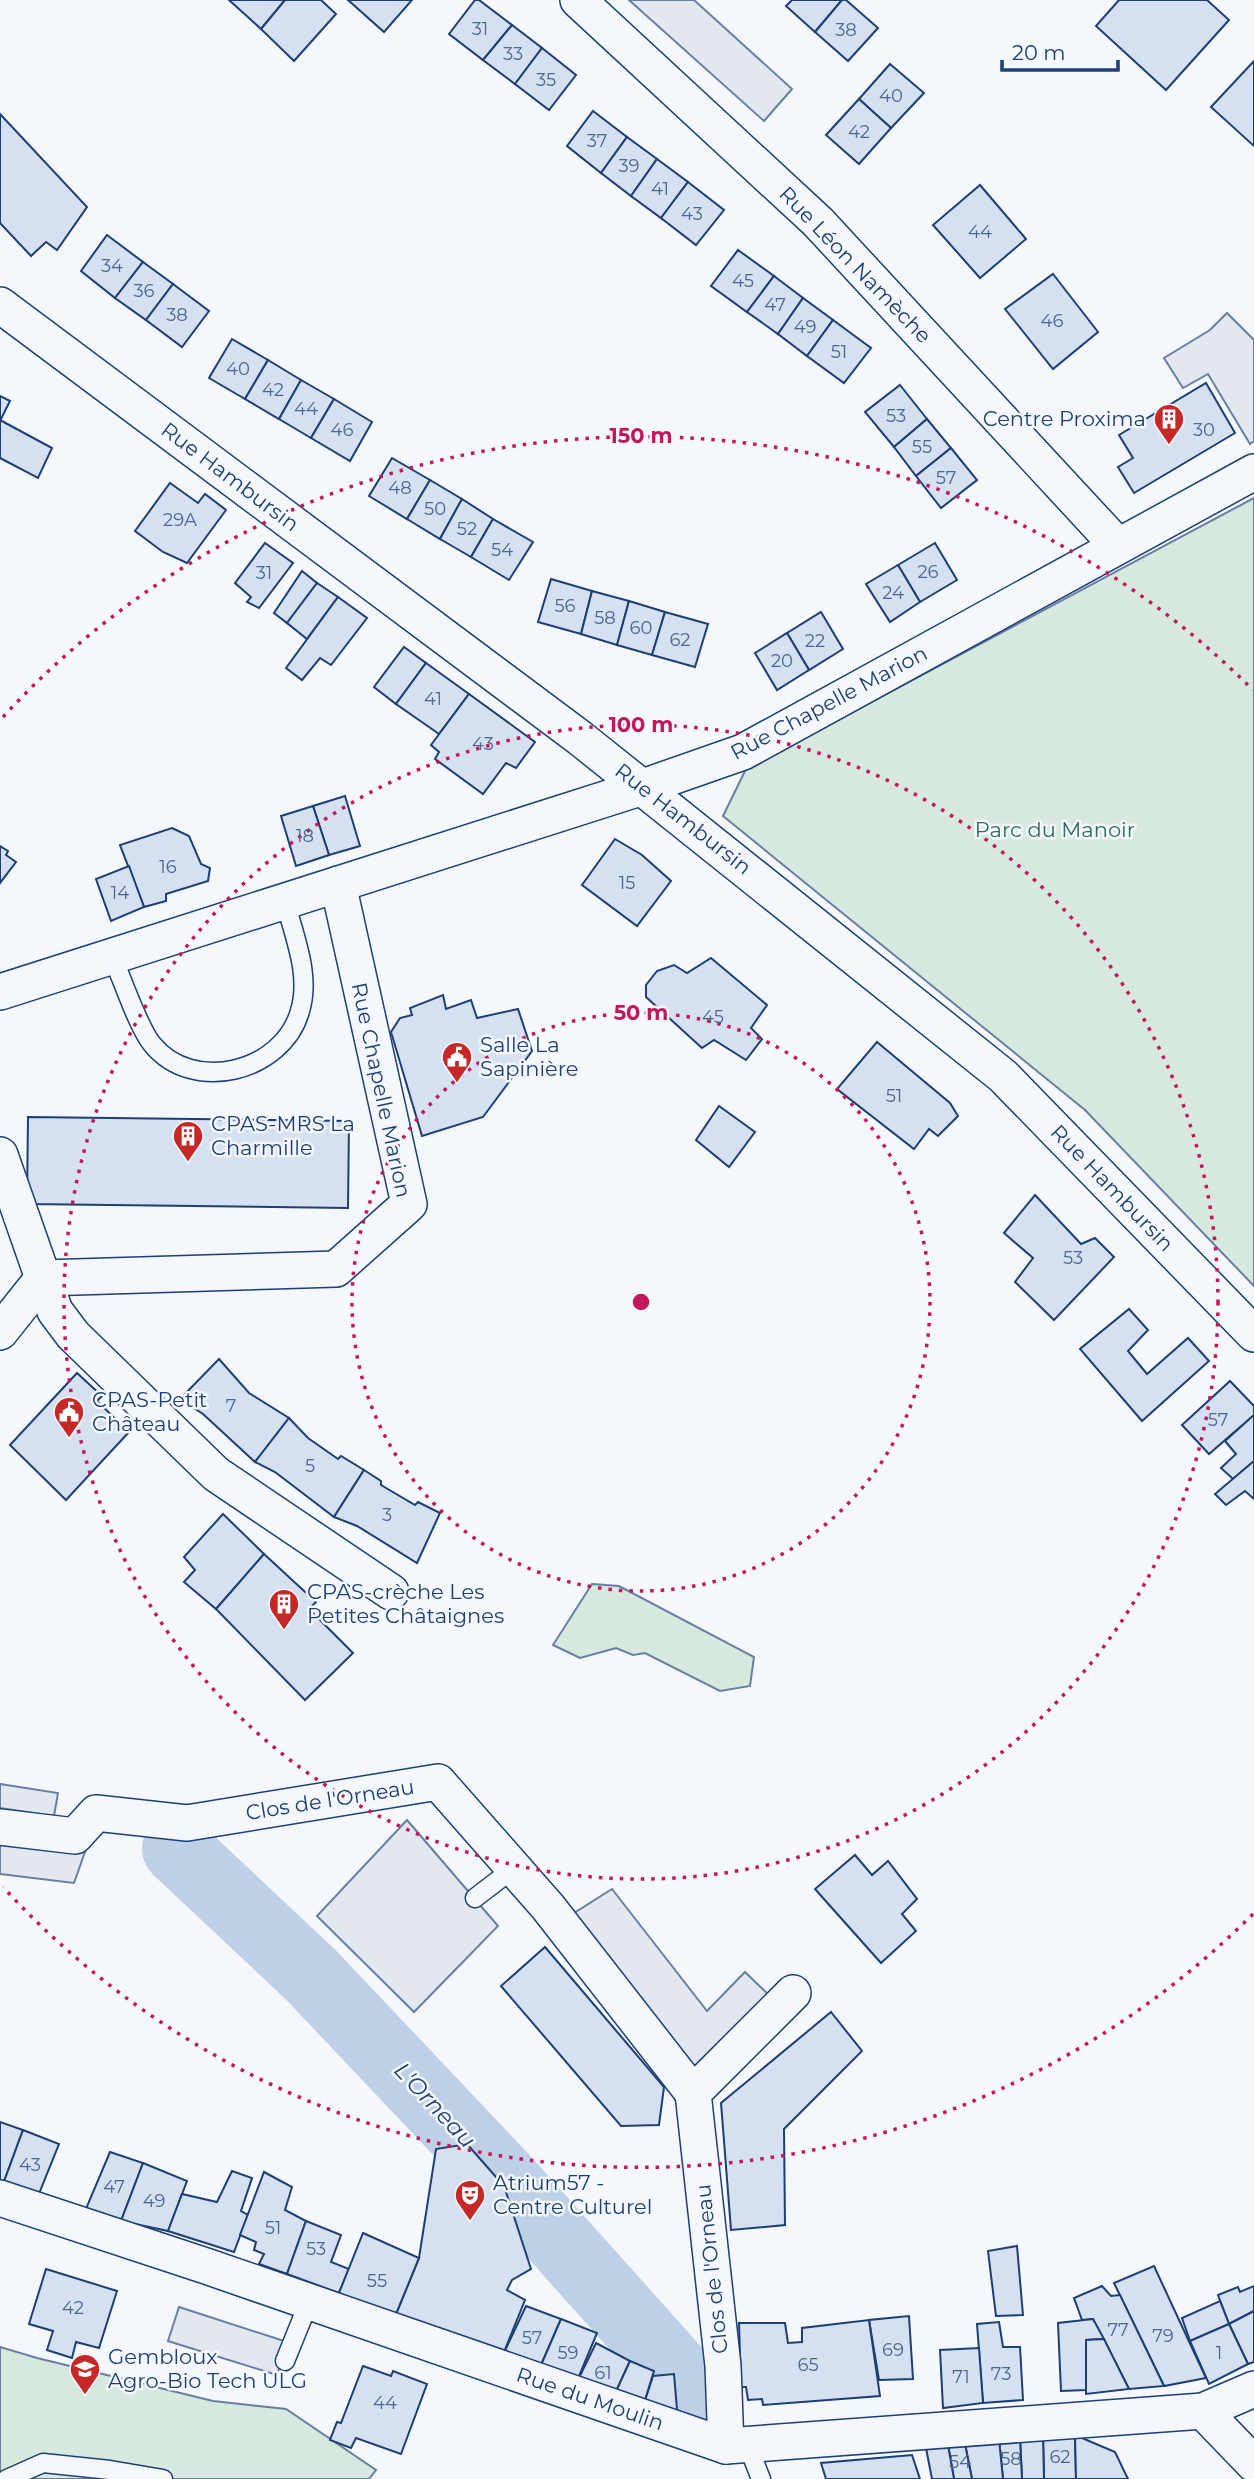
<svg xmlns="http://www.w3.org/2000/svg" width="1254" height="2479" viewBox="0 0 1254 2479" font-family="Montserrat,sans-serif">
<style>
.green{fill:#d7e8df;stroke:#687fa3;stroke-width:2}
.parking{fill:#e3e8f0;stroke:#687fa3;stroke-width:2}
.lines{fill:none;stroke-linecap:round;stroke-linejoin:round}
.river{stroke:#bed0e5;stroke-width:70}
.building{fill:#d5e0f0;stroke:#1d3f73;stroke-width:2}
.lane-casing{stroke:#1d3f73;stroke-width:21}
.street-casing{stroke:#1d3f73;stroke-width:38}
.lane{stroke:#f4f7fb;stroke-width:18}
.street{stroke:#f4f7fb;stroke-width:35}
.ring{fill:none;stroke:#c2185b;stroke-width:3.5;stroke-dasharray:3.5 7}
.labels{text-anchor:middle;stroke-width:5;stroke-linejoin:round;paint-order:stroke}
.number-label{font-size:18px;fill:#4b6792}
.street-label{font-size:21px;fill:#1d3f73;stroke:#f4f7fb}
.poi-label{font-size:21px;fill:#1d3f73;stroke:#f4f7fb;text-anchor:start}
.park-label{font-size:21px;fill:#2c6c60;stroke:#f4f7fb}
.water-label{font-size:23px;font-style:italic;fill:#1d3f73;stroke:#f4f7fb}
.centre{fill:#c2185b;stroke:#f4f7fb;stroke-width:3.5}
.ring-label{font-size:21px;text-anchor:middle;font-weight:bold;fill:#c2185b;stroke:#f4f7fb;stroke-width:5;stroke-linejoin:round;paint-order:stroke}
</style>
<rect width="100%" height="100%" fill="#f4f7fb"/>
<!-- green -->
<g class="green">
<path d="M1254,498V1286L1085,1110L723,816L746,769Z"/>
<path d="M592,1584L619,1586L754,1657L750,1686L720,1691L645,1653L633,1655L616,1648L580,1658L553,1645Z"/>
<path d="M0,2347L37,2358L213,2401L286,2409L376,2470L369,2479H0Z"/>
</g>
<!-- parking -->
<g class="parking">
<path d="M629,0H694L792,89L764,121Z"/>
<path d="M1227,313L1254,340V441L1250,444L1208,374L1183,388L1164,358L1210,330Z"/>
<path d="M0,1784L58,1793L54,1816L0,1808Z"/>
<path d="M407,1820L498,1926L414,2012L317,1916Z"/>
<path d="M0,1839L86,1849L74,1883L0,1874Z"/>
<path d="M612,1889L707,2011L745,1972L772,1998L697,2074L571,1915Z"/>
<path d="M179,2307L287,2342L277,2375L168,2341Z"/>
</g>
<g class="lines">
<!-- river -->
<path class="river" d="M177,1849L312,1976L505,2180L684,2380L687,2414"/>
</g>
<!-- building -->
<g class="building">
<path d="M229,0H285L261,29Z"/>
<path d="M285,0H321L336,14L294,61L261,29Z"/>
<path d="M348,0H412L384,32Z"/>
<path d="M475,0H479L512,25L483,60L449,34Z"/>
<path d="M792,0H842L815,32L786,6Z"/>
<path d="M842,0H846L878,28L848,61L815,32Z"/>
<path d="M1119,0H1207L1229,20L1166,90L1096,26Z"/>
<path d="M512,25L542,48L515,84L483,60Z"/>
<path d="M542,48L576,75L549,110L515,84Z"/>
<path d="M1254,61V146L1211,107Z"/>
<path d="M890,64L924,93L891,128L859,99Z"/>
<path d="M859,99L891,128L859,164L826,135Z"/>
<path d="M593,111L627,137L601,173L567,146Z"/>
<path d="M0,114L87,207L57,250L46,242L31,256L0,223Z"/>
<path d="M627,137L657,159L631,196L601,173Z"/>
<path d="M657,159L688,182L661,218L631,196Z"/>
<path d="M688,182L724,210L696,245L661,218Z"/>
<path d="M980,185L1026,239L980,278L933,225Z"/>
<path d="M107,235L143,262L115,298L81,271Z"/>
<path d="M738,250L774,276L747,312L711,286Z"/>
<path d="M143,262L173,284L146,320L115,298Z"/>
<path d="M1053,274L1098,332L1053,369L1005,309Z"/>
<path d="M774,276L803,298L778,334L747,312Z"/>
<path d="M173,284L209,311L182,347L146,320Z"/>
<path d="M803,298L833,320L807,356L778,334Z"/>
<path d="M833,320L871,348L844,383L807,356Z"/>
<path d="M232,339L268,360L245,399L209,378Z"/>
<path d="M268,360L301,380L279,419L245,399Z"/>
<path d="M301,380L334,399L311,438L279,419Z"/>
<path d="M1206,383L1235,433L1134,493L1118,467L1133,458L1119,435Z"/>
<path d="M900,385L927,419L894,447L865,412Z"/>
<path d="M0,396L10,401L0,421Z"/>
<path d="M334,399L372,422L350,461L311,438Z"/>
<path d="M927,419L951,448L916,476L894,447Z"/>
<path d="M0,420L52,448L38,478L0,458Z"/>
<path d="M951,448L977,480L941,508L916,476Z"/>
<path d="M392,458L430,480L407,519L369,496Z"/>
<path d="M430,480L462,499L440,539L407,519Z"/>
<path d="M170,483L198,503L205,494L226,510L187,563L163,552L135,531Z"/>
<path d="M462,499L493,519L471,557L440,539Z"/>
<path d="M493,519L533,542L509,580L471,557Z"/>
<path d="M265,543L293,563L259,608L247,602L251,597L235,583Z"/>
<path d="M935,543L957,580L920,602L898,565Z"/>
<path d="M898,565L920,602L890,622L866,584Z"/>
<path d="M302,571L317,583L287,623L274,613Z"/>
<path d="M551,579L592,591L581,634L538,622Z"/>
<path d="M317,583L338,597L307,639L287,623Z"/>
<path d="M592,591L629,601L617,645L581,634Z"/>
<path d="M338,597L367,618L331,665L320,658L302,680L286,668Z"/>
<path d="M629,601L665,612L652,655L617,645Z"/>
<path d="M665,612L708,624L695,667L652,655Z"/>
<path d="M821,612L843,649L809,670L787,633Z"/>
<path d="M787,633L809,670L777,690L755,653Z"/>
<path d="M404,647L426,663L396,704L374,687Z"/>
<path d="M426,663L469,694L439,734L396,704Z"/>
<path d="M469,694L535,742L516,768L506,763L483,794L435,759L439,752L431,745Z"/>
<path d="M345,796L360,846L329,855L313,806Z"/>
<path d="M313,806L329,855L296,866L281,816Z"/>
<path d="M172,828L189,836L201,864L210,868L208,881L166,894V901L144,907L120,845Z"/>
<path d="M615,839L642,855L671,881L637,926L582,885Z"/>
<path d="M0,846L8,851L6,855L16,862L0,883Z"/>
<path d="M129,866L144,907L111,921L96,879Z"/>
<path d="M711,958L767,1005L751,1028L762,1039L746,1060L714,1040L702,1048L646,997V985L657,971L674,965L687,973Z"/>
<path d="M443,995L446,1009L471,1000L477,1018L518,1009L532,1051L483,1117L422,1136L391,1032L400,1018L412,1015L410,1008Z"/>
<path d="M877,1042L950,1103L958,1116L938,1136L929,1129L914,1149L837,1089Z"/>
<path d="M719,1106L755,1132L729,1167L696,1140Z"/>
<path d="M28,1117L349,1121L348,1208L27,1204Z"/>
<path d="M1035,1195L1081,1244L1095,1238L1114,1257L1054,1320L1015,1282L1033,1258L1004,1233Z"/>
<path d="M1129,1309L1148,1330L1128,1351L1147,1374L1188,1338L1209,1361L1142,1421L1080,1349Z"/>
<path d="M219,1359L249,1393L289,1418L255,1462L203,1414L180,1399Z"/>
<path d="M77,1373L102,1396L97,1401L129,1432L66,1500L10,1445Z"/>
<path d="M1230,1381L1254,1406V1415L1209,1454L1182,1425Z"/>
<path d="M1254,1415V1461L1233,1479L1221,1468L1236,1454L1225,1441Z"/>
<path d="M289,1418L308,1438L338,1459L341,1456L364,1470L334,1517L275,1472L255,1462Z"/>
<path d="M1254,1461V1499L1245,1491L1226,1505L1215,1494Z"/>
<path d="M364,1470L381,1481V1485L415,1505L418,1502L440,1513L417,1563L357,1526L334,1517Z"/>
<path d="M223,1514L264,1554L216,1609L184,1582L195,1570L184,1557Z"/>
<path d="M264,1554L316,1602L309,1609L353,1653L305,1700L216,1609Z"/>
<path d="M855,1855L872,1875L888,1861L917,1899L902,1914L916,1931L881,1963L815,1889Z"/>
<path d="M545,1947L664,2087L659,2125L621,2126L501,1986Z"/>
<path d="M831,2012L862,2051L784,2129L785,2225L731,2230L721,2103Z"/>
<path d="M0,2122L23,2130L2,2187L0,2186Z"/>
<path d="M23,2130L59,2144L38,2196L2,2187Z"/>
<path d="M467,2144L504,2186L531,2269L512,2280L507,2290L525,2300L502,2357L394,2319L419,2258L436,2149Z"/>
<path d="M110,2152L143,2163L121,2221L85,2211Z"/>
<path d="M143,2163L187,2181L168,2231L121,2221Z"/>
<path d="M232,2171L252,2178L241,2211L248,2215L234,2252L168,2231L182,2194L217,2202Z"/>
<path d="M264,2172L292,2187L285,2210L306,2221L287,2274L259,2264L264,2254L254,2250L256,2242L240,2235Z"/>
<path d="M306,2221L341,2235L331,2262L349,2269L339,2293L287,2274Z"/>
<path d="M363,2233L419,2258L394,2319L339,2293Z"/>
<path d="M1017,2246L1023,2315L996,2316L988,2251Z"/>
<path d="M1154,2266L1206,2378L1164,2386L1114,2283Z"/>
<path d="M46,2269L117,2291L99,2348L76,2342L72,2358L47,2350L53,2331L29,2324Z"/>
<path d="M1102,2286L1111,2296L1120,2295L1164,2386L1129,2389L1093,2319L1082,2320L1074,2298Z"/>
<path d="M1254,2286V2311L1229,2324L1218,2295L1238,2287L1240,2292Z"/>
<path d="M1220,2301L1229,2324L1190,2341L1182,2318Z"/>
<path d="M526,2306L561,2319L538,2372L502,2357Z"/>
<path d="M1254,2311V2362L1248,2364L1229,2324Z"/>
<path d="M909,2316L913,2379L879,2380L869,2320Z"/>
<path d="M561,2319L597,2333L575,2386L538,2372Z"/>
<path d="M1093,2319L1104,2339L1086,2340V2390L1061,2391L1058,2323Z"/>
<path d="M869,2320L880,2396L763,2405L762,2399L748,2400L746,2387H741L739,2323H785L788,2343L802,2342V2328Z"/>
<path d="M999,2322L1003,2347H1020L1023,2400L983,2403L977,2324Z"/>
<path d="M1229,2324L1248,2364L1209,2384L1190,2341Z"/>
<path d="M1104,2339L1129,2389L1086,2394V2340Z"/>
<path d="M596,2343L630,2361L612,2400L575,2386Z"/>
<path d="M979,2348L983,2403L943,2408L940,2350Z"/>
<path d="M630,2361L654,2371L642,2410L612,2400Z"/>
<path d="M363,2366L391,2376L393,2371L427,2384L401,2454L356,2438L351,2448L330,2440L337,2422L341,2423Z"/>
<path d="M674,2374L678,2421L642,2410L653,2376Z"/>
<path d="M1043,2435H1075L1076,2479H1044Z"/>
<path d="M1043,2435L1044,2479H1022L1020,2438Z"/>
<path d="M1075,2435L1115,2452L1128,2479H1076Z"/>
<path d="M1020,2438L1022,2479H1003L999,2439Z"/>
<path d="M999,2439L1003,2479H972L965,2444Z"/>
<path d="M965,2444L972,2479H954L948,2445Z"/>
<path d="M948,2445L954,2479H932L926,2448Z"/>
<path d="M912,2455L920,2479H826L821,2463Z"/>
</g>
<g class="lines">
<!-- lane casing -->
<g class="lane-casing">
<g id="lane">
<path d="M112,956C122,978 138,1027 152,1044C193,1095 283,1072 300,1011C311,975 294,936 285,901"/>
<path d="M475,1898L514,1868"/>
<path d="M285,2361L309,2302"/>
<path d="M748,2446L761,2479"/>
<path d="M7,2479L43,2463L110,2470L163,2479"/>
</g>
</g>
<!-- street casing -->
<g class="street-casing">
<g id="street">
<path d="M578,0L818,222L1117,545"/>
<path d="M0,305L580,738L1003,1076L1254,1334"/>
<path d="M0,992L643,787L743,752L1254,472"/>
<path d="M0,1155L43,1278L336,1269L409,1204L338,884"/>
<path d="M43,1278L55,1311L73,1335L216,1474L391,1592"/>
<path d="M0,1332L43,1278"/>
<path d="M0,1827L75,1836L96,1813L187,1823L438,1782L548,1907L693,2093"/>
<path d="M0,2198L209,2267L726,2446L1203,2411L1254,2389"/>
<path d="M1203,2411L1254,2464"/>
<path d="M726,2446L723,2366L693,2093L793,1993"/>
</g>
</g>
<!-- lane -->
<use href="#lane" class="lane"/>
<!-- street -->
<use href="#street" class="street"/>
</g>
<!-- distance rings -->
<g class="ring">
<circle cx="641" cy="1302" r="289"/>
<circle cx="641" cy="1302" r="577"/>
<path d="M1253 1914A866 866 0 0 1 3 1887M3 717A866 866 0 0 1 1253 690"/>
</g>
<!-- icons -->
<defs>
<g id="building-pin" transform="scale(1.575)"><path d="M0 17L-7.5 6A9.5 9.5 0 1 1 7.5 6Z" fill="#c62828" stroke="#f4f7fb"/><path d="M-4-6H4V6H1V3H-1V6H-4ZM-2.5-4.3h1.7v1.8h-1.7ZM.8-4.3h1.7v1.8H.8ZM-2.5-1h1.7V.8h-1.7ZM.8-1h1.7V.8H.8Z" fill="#fff"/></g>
<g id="civic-pin" transform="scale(1.575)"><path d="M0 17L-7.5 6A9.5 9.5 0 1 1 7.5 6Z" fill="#c62828" stroke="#f4f7fb"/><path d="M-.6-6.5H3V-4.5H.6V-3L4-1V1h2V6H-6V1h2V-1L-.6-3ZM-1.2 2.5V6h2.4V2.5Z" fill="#fff"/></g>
<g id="theatre-pin" transform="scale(1.575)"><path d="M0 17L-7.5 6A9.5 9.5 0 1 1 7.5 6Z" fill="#c62828" stroke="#f4f7fb"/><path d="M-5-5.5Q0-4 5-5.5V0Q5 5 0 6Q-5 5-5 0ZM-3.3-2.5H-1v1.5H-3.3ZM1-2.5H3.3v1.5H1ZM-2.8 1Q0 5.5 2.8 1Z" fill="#fff"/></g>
<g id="university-pin" transform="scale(1.575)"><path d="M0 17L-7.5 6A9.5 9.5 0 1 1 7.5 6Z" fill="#c62828" stroke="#f4f7fb"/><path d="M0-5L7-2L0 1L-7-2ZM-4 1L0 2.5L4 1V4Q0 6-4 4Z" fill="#fff"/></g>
</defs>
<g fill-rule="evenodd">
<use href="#building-pin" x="1169" y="419"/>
<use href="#civic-pin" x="457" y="1057"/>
<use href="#building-pin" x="188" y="1136"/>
<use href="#civic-pin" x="69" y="1412"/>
<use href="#building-pin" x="284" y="1604"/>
<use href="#theatre-pin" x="470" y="2195"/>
<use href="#university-pin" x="85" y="2369"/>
</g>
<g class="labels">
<!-- number labels -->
<g class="number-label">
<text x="480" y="35">31</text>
<text x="846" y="36">38</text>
<text x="513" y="60">33</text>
<text x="546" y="86">35</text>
<text x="891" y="102">40</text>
<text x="859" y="138">42</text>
<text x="597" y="147">37</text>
<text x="629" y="172">39</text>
<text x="660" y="195">41</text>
<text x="692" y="220">43</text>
<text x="980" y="238">44</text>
<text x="112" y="272">34</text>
<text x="743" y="287">45</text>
<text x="144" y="297">36</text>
<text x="775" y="311">47</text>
<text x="177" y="321">38</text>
<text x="1052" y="327">46</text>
<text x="805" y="333">49</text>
<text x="839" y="358">51</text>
<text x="238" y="375">40</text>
<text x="273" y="396">42</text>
<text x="306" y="415">44</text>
<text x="896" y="422">53</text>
<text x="342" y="436">46</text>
<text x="1204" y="436">30</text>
<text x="922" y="453">55</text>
<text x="946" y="484">57</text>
<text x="400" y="494">48</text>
<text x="435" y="515">50</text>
<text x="180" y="526">29A</text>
<text x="467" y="535">52</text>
<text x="502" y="556">54</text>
<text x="928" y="578">26</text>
<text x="264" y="579">31</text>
<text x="893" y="599">24</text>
<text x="565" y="612">56</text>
<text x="605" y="624">58</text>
<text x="641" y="634">60</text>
<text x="680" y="646">62</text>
<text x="815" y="647">22</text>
<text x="782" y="667">20</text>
<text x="433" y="705">41</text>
<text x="483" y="750">43</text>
<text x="305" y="842">18</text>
<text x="168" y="873">16</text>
<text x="627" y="889">15</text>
<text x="120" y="899">14</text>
<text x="713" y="1023">45</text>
<text x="894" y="1102">51</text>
<text x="1073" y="1264">53</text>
<text x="231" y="1412">7</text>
<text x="1218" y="1426">57</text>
<text x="310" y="1472">5</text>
<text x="387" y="1521">3</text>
<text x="30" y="2171">43</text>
<text x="114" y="2193">47</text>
<text x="154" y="2207">49</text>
<text x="273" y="2234">51</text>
<text x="316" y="2255">53</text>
<text x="377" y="2287">55</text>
<text x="73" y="2314">42</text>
<text x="1118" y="2336">77</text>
<text x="1163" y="2342">79</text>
<text x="532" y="2344">57</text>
<text x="893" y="2356">69</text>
<text x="568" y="2359">59</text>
<text x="1219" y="2359">1</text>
<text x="808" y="2371">65</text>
<text x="603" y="2379">61</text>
<text x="1001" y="2380">73</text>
<text x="961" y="2383">71</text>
<text x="385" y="2409">44</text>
<text x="1060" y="2463">62</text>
<text x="1011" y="2465">58</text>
<text x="960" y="2468">54</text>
</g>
<!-- street labels -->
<g class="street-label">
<text transform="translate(855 265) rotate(46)" y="7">Rue Léon Namèche</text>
<text transform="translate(230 477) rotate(37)" y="7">Rue Hambursin</text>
<text transform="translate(829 703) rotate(-28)" y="7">Rue Chapelle Marion</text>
<text transform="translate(683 819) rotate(38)" y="7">Rue Hambursin</text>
<text transform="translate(381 1090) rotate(78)" y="7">Rue Chapelle Marion</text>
<text transform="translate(1112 1188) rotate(46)" y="7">Rue Hambursin</text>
<text transform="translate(330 1800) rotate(-9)" y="7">Clos de l'Orneau</text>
<text transform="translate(712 2269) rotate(-96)" y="7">Clos de l'Orneau</text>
<text transform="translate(590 2399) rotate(19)" y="7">Rue du Moulin</text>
</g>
<!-- poi labels -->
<g class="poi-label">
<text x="1146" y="426" text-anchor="end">Centre Proxima</text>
<text x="480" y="1052">Salle La<tspan x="480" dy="24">Sapinière</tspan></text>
<text x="211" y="1131">CPAS-MRS La<tspan x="211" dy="24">Charmille</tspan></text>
<text x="92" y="1407">CPAS-Petit<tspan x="92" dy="24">Château</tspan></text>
<text x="307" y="1599">CPAS-crèche Les<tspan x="307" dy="24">Petites Châtaignes</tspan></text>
<text x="493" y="2190">Atrium57 -<tspan x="493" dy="24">Centre Culturel</tspan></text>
<text x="108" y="2364">Gembloux<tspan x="108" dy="24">Agro-Bio Tech ULG</tspan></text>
</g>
<!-- park labels -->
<g class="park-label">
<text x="1055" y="837">Parc du Manoir</text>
</g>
<!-- water labels -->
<g class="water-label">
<text transform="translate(435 2105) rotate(47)" y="8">L'Orneau</text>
</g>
</g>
<circle cx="641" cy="1302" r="10" class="centre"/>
<g class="ring-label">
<text x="641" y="443">150 m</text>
<text x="641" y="732">100 m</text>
<text x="641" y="1020">50 m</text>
</g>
<!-- scale -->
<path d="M1002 60v10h116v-10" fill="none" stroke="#1d3f73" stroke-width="3.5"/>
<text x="1012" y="60" font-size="21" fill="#1d3f73" stroke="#f4f7fb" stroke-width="5" paint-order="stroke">20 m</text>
</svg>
